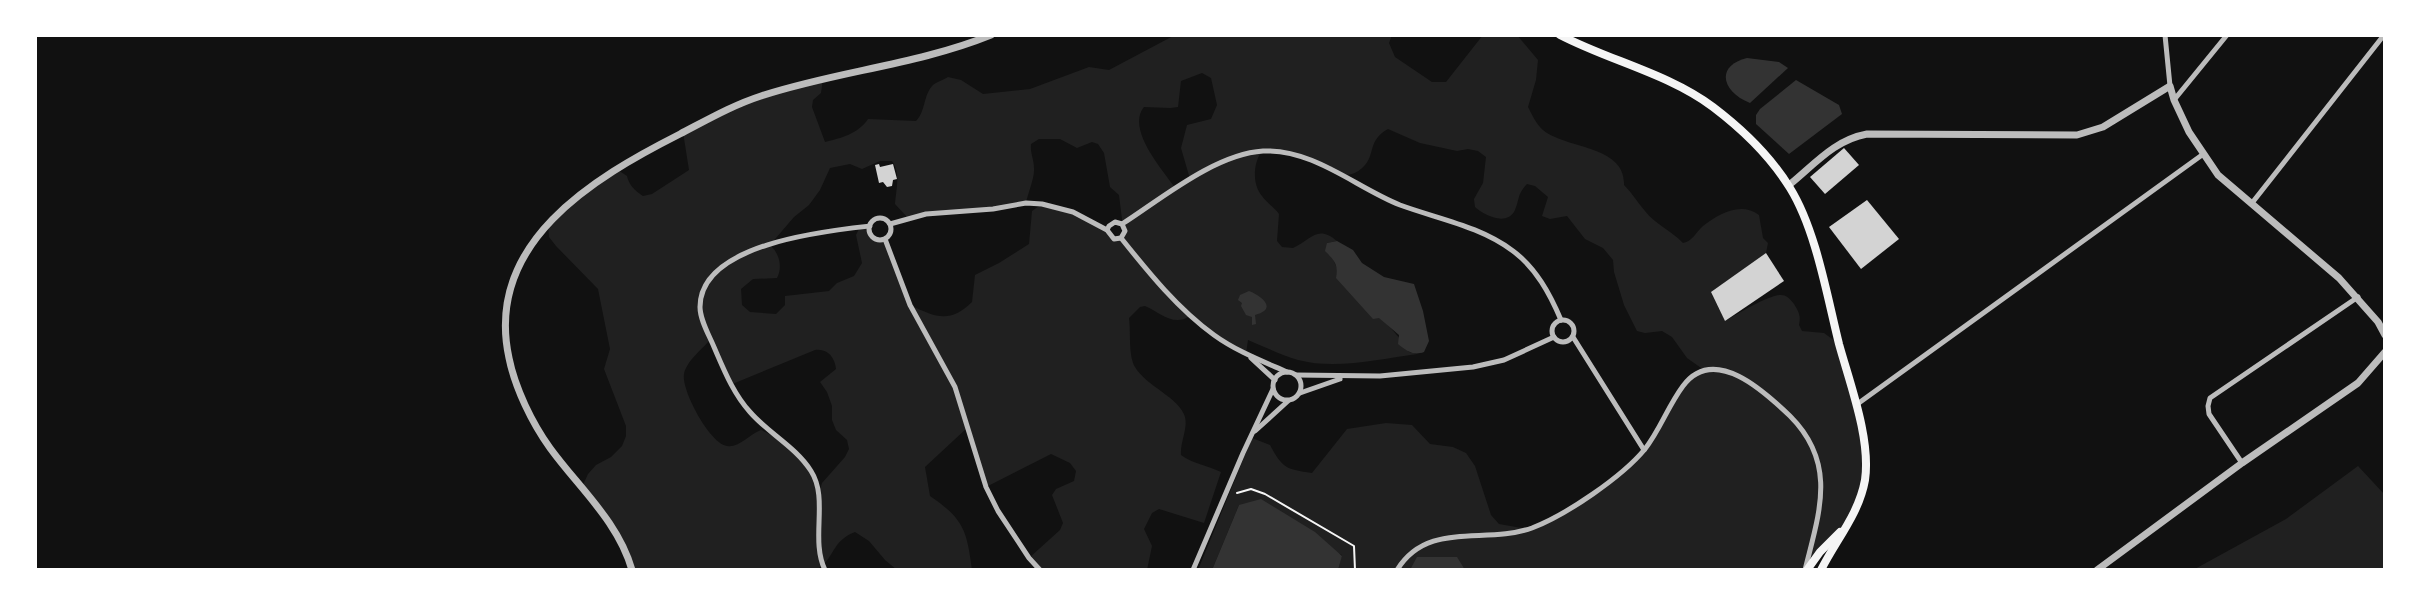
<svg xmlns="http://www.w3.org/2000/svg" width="2420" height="605" viewBox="0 0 2420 605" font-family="Barlow,sans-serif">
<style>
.green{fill:#202020;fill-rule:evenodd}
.water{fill:#333}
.building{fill:#d3d3d3}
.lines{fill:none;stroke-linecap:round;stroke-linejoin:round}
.path{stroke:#f5f5f5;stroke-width:2}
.minor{stroke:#bcbcbc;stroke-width:5}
.tertiary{stroke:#bcbcbc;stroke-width:7}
.secondary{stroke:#f5f5f5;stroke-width:8}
</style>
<rect width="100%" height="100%" fill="#111"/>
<!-- green -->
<g class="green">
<path d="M1175,35H1392L1389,43L1395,57L1432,82H1446L1483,35H1517L1538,60L1536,80L1528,107C1532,115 1537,125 1543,130C1565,149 1626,145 1624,185C1632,193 1638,203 1645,211C1656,225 1672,231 1683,243C1693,241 1695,233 1703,226C1718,214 1741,201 1759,215L1763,238L1768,243L1766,253L1711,293L1725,321C1738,314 1768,295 1781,295C1787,295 1791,300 1794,304C1799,312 1801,316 1799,325L1802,331L1824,333L1839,344L1856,405L1865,475L1847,525L1813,561L1810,552L1805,570H1338L1342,555L1239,505L1212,570H1198L1252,438L1270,445C1283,469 1286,469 1312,473L1347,429L1386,423L1412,425L1430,444L1453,447L1466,453L1475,466L1491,515L1499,524L1528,529L1545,522L1601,487L1637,458L1682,386L1704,370L1687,358L1672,337L1662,331L1645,333L1637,331L1624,305L1614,272L1613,260L1603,248L1585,239L1567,216L1550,219L1542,216L1548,197L1535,186L1527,184C1517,195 1520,198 1515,210C1507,227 1484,215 1475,207L1474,199L1483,183L1486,157L1478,151L1468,149L1457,151L1420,143L1388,129C1368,140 1375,154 1365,165C1344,189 1324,162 1301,157C1288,154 1275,153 1262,151C1253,163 1252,184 1262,196C1267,203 1274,207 1279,214L1277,241L1282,247L1293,248C1311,240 1317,224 1337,241L1327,243C1332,253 1334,265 1340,273C1360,302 1391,322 1409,352L1417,354C1380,359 1336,370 1298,360C1281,355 1265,347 1248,340L1246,354L1190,316C1173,327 1161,313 1145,306L1140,307L1129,318C1131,333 1128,355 1135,367C1146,386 1180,398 1185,417C1188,429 1180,442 1181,455C1193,464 1207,465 1221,472L1204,523L1159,509L1152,513L1144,529L1152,546L1147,570H1040L1029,558L1060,530L1063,523L1052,495L1056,489L1074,481L1076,471L1070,463L1051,454L986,487L967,428L925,467L930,496C964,519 967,531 972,570H897L885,560L869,541L855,532C831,541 835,559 816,570H632L625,549L582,487L588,474L596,465L611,457L622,446L626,436V426L604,369L610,349L598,289L556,246L549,237L548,224L615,168L627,176C629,185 635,191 643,196L652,194L689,170L683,132L722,112L823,79L821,93L813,100L812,107L825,142C841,138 858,134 868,119L916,121C926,111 923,95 933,85C936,82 944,80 948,77L961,80L983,94L1030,89L1089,67L1109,70ZM1202,73L1211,78L1217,105L1211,119L1187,125L1181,148L1190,179L1176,189C1162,169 1126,129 1144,107L1170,108L1178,107L1181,81ZM1039,139H1060L1077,148L1092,142L1098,144L1104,153L1110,187L1119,195L1124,235L1110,237L1107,230L1057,207L1042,204L1032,211L1029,244L999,263L975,275L972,302C950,324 935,317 910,305L885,239L873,238L870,226L860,227L856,235L862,263L854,276L837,283L829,291L785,296V305L776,314L750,312L742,305L741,289L753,279L777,278C783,266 779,253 770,245L794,217L809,205L820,190L830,168L850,164L862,169L880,161H892C901,174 896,189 895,204L907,217L1026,203C1028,193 1035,177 1034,168C1034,159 1030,153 1031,144ZM710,340L730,385L815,350C827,348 835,357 836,369L820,382L827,392L832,406V420L836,430L847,440L849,449L845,457L822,483L819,493C816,486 815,477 811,471C801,454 779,437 761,430C750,434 739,448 727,446C710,444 681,390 684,374C686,362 702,349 710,340Z"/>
<path d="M2358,466L2385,495V570H2193L2286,519Z"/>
</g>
<!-- water -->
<g class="water">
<path d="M1747,58L1779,62L1788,68L1750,103C1723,93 1714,66 1747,58Z"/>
<path d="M1796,80L1839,105L1842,114L1789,154L1756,124V115L1760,109Z"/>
<path d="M1337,241L1353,250L1362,263L1384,277L1414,284L1423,311L1429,341L1424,352C1413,356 1407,351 1398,344L1399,335L1379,318L1373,319L1336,278C1339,264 1333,259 1325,251L1327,243Z"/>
<path d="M1249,291C1262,296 1278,309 1255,315L1256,324L1252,325V317L1246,315L1241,306L1242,303L1238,300L1240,295Z"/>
<path d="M1261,499L1315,532L1342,556L1338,570H1212L1239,505Z"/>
<path d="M1417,557H1457L1465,570H1410Z"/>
</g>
<!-- building -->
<g class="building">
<path d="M1844,148L1859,165L1825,194L1810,177Z"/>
<path d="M879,164L880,167L893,164L897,179L893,180L892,186L887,187L883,182L879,183L875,165Z"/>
<path d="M1867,200L1899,239L1861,269L1829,227Z"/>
<path d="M1766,253L1784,281L1725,321L1711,292Z"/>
</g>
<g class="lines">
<!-- path -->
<path class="path" d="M1237,493L1251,489L1265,494L1354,546L1355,570"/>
<!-- minor -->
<g class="minor">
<path d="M2165,35L2170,86"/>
<path d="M2174,100L2227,35"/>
<path d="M2252,203L2384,35"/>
<circle cx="880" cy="229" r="11"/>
<path d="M890,224L926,214L993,209L1026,203L1042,204L1073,212L1107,230L1114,239L1121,238L1125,231L1122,224L1115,222L1109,226L1107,230"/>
<path d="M1122,224C1161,199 1215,154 1263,151C1314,149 1355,187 1400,205C1438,219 1480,226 1513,251C1536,268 1550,294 1561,320"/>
<path d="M1121,238C1149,273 1178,309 1214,335C1236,351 1262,361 1287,372"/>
<path d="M885,239L910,305L955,387L986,487L998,511L1029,558L1040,570"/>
<circle cx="1563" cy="331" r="11"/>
<path d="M1573,337L1644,450"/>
<path d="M1251,358L1275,380"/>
<circle cx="1287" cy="386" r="14"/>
<path d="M1296,375L1380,376L1473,367L1504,360L1554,337"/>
<path d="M1300,393L1340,379"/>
<path d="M1856,405L2202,155"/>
<path d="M1255,431L1288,401"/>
<path d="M2242,463L2209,414L2208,406L2210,398L2358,297"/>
<path d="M825,570C810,539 829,499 811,471C796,447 768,433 750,412C733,393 724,370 714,347C709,335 700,320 700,307C700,244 824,231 870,226"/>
<path d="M1193,570L1243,453L1273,389"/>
<path d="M1397,570C1428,520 1484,545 1532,528C1566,515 1622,477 1645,449C1660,430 1668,406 1683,386C1714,344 1765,392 1790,416C1838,464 1819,513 1805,570"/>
</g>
<!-- tertiary -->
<g class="tertiary">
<path d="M1789,185C1814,165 1834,140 1867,134L2077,135L2103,127L2170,86L2174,100L2189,132L2218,175L2339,278L2378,322L2385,335"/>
<path d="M632,570C618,521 579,488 550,448C532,423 515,388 509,358C484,243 593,178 680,134C707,120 733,105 761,96C837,71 917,65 991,35"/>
<path d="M2097,570L2242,463L2358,383L2385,352"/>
</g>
<!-- secondary -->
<g class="secondary">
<path d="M1560,35C1610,61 1667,73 1713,107C1742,129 1771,157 1790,188C1816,230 1827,296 1839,344C1850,384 1871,439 1865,480C1859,514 1836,540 1821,570"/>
<path d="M1807,570L1820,552L1840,532"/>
</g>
</g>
<!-- border -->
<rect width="2420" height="605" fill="none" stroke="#ffffff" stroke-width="74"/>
</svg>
